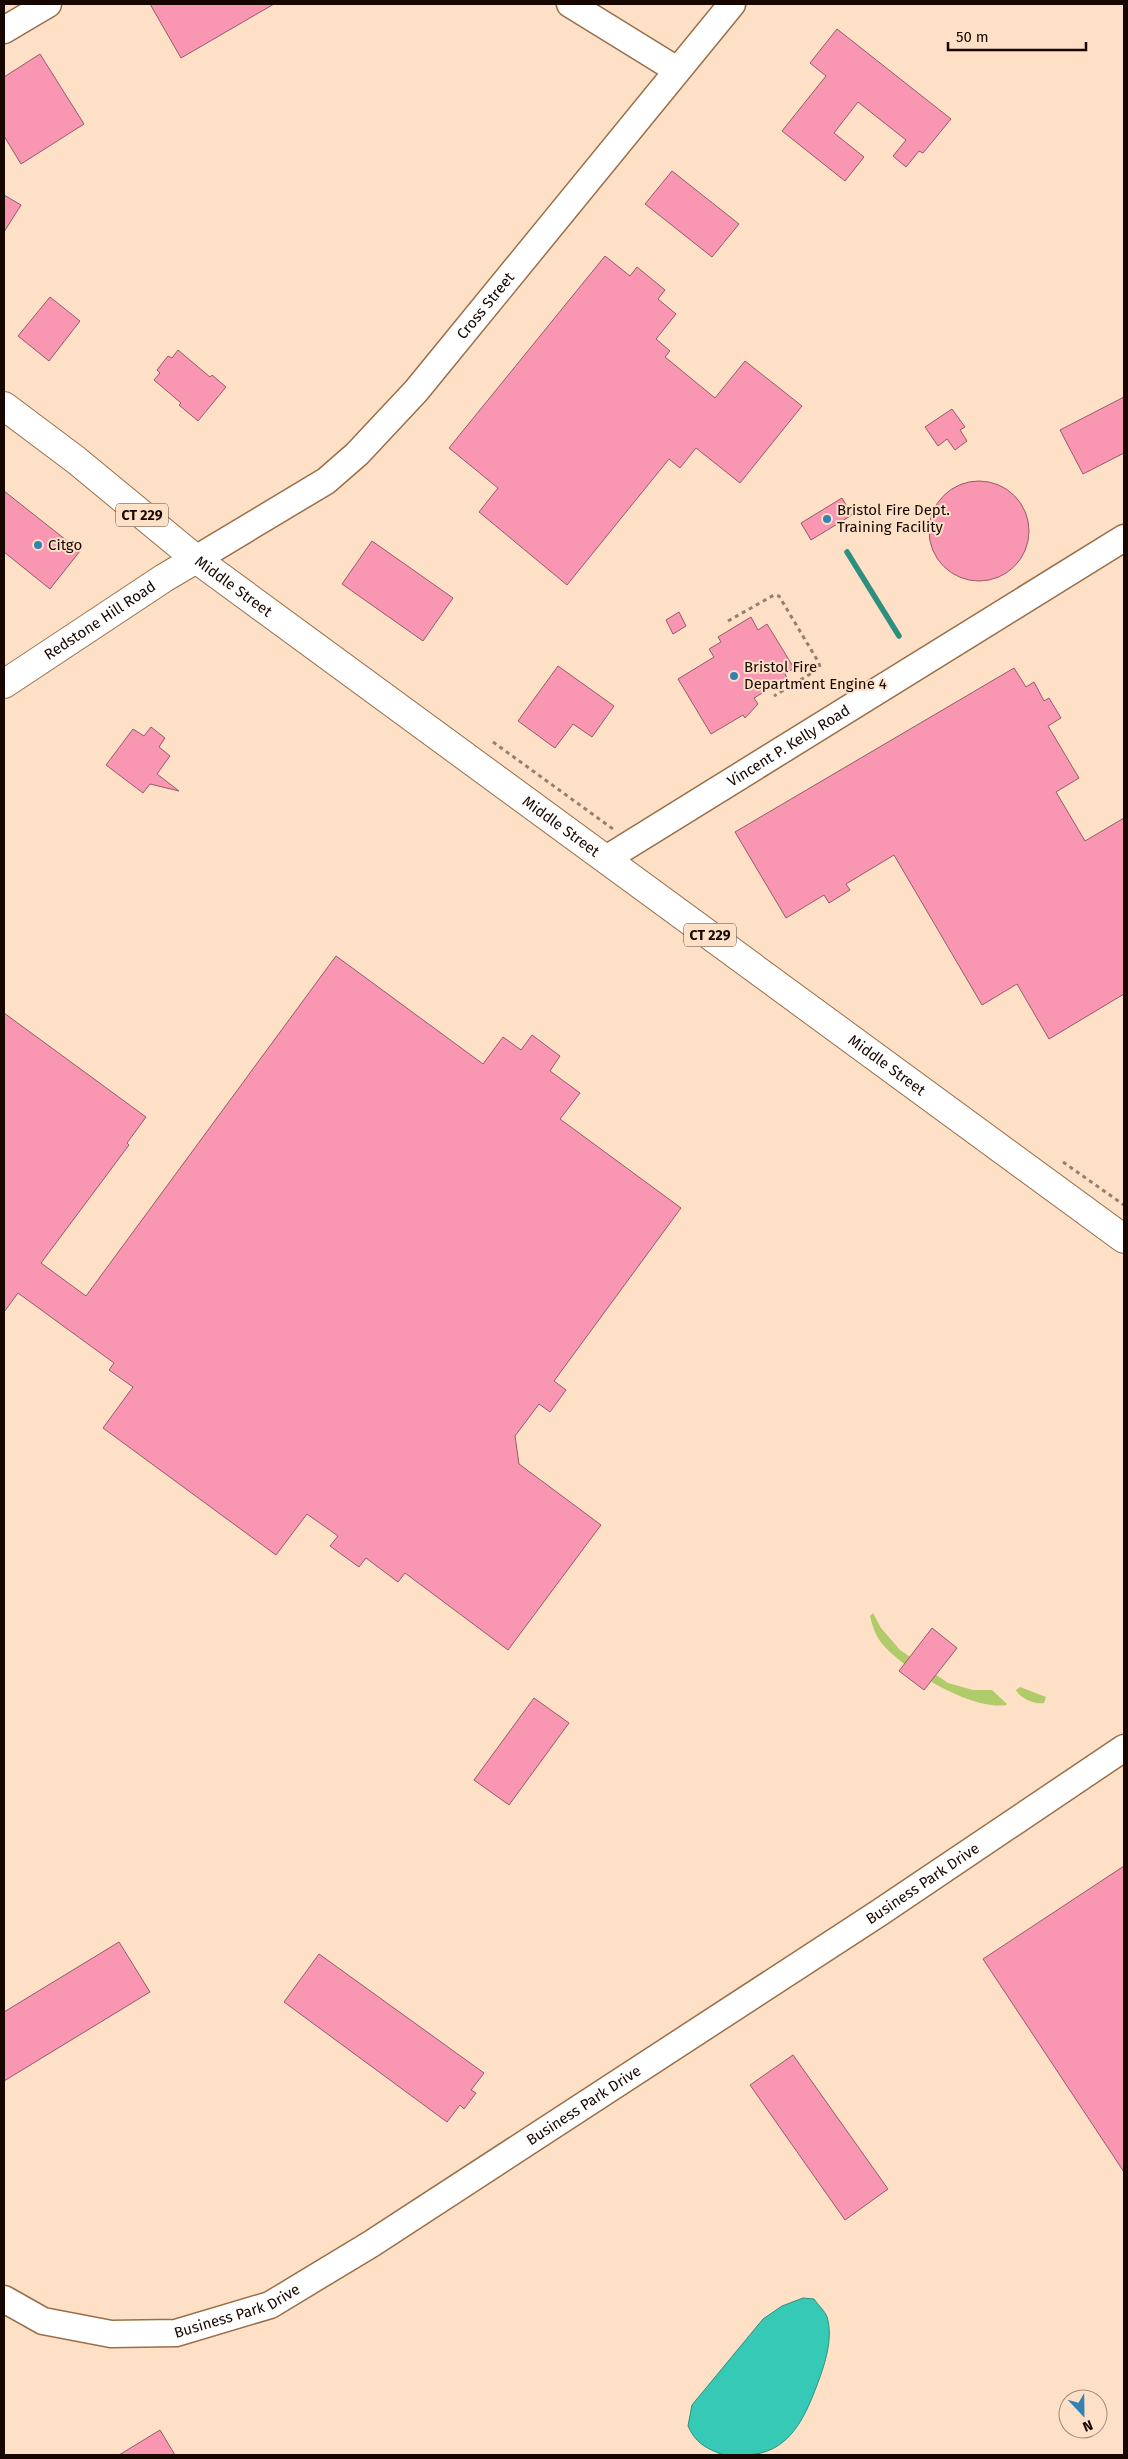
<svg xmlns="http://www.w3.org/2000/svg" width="1128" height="2459" viewBox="0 0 1128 2459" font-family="'Fira Sans',sans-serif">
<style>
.green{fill:#b0cb69}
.water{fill:#36cab6;stroke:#2d907f}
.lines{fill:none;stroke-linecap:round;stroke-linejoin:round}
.stream{stroke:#2d907f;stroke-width:5.5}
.building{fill:#f996b2;stroke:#955b6c}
.minor-casing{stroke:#9a6e47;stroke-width:29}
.major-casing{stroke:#9a6e47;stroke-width:30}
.path{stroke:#977f6e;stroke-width:3;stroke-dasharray:4 4;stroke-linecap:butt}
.minor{stroke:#fff;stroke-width:26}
.major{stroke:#fff;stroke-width:28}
.poi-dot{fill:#3681b4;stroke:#fee0c7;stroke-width:2}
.labels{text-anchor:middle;stroke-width:4;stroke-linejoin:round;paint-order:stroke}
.shield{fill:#fee0c7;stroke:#5c483c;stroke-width:1}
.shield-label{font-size:14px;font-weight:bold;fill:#170700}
.street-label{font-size:15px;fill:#170700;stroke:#fee0c7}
.poi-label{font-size:15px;fill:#170700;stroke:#fee0c7;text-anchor:start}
</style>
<rect width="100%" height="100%" fill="#fee0c7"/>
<!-- green -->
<g class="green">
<path d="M873,1613L881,1628L900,1650L948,1683L973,1690H992L1007,1704L1006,1705C972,1711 900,1668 880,1641C875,1634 872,1625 870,1616Z"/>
<path d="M1020,1687L1046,1697L1044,1703C1036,1705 1019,1698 1016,1690Z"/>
</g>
<!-- water -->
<path class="water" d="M803,2298L814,2299C818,2305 825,2311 827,2317C833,2336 826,2360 820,2377C806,2415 791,2455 744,2455C736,2455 728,2456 721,2454C705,2448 695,2442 688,2426L692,2405L763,2319L782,2306Z"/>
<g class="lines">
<!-- stream -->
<path class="stream" d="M847,552L899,636"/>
</g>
<!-- building -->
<g class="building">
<path d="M150,4H274L181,58Z"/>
<path d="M837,29L951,119L923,153L919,151L906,167L893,156L906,140L858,102L834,133L864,157L845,181L782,131L826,76L810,63Z"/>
<path d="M40,54L84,124L21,164L4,136V77Z"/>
<path d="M672,171L739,224L712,257L645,204Z"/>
<path d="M4,195L21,205L4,232Z"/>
<path d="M605,256L630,276L637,267L665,290L658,299L676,314L656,339L670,351L665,357L715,398L745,361L802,406L740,483L696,448L680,468L669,459L567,585L479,512L498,488L449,448Z"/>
<path d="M50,297L80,321L49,361L18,336Z"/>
<path d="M178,350L210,377L212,375L226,387L198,421L179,405L181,403L154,380L160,373L157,370L168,356L172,358Z"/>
<path d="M1124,397V453L1083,474L1060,430Z"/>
<path d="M952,409L965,427L960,430L967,441L955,450L947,439L938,446L925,427Z"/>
<circle cx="979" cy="531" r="50"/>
<path d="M4,491L80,551L50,589L4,552Z"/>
<path d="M842,498L852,515L811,540L801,523Z"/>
<path d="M372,541L453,598L423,641L342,584Z"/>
<path d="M679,612L686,626L673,634L666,620Z"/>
<path d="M751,617L758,630L767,624L794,668L785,674L787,678L754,698L758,704L745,718L743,715L711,734L678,679L714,657L709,649L721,642L718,637Z"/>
<path d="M558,666L614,706L592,737L573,724L555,748L518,721Z"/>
<path d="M1014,668L1026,687L1034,682L1044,701L1049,698L1061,718L1048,726L1079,778L1056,792L1085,841L1124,818V994L1049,1039L1017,984L982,1005L894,855L846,884L850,890L829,903L824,895L786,918L735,832Z"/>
<path d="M151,727L165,738L159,747L170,756L157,774L179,791L150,784L143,793L106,765L133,729L144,736Z"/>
<path d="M336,956L483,1064L503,1037L521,1050L532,1035L560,1056L550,1071L580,1093L560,1119L681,1208L554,1381L566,1390L550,1412L539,1404L515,1436L519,1464L601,1525L508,1650L405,1573L398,1582L366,1558L359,1567L330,1546L338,1536L307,1514L276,1555L103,1428L133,1387L109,1370L114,1363L18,1293L4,1312V1013L146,1117L127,1143L129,1145L41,1263L86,1296Z"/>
<path d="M932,1628L957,1648L924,1690L899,1671Z"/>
<path d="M534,1698L569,1723L509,1805L474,1780Z"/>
<path d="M1124,1866V2172L983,1959Z"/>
<path d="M119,1942L150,1992L4,2081V2012Z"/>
<path d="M319,1954L484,2073L471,2090L476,2093L464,2109L460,2105L447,2122L284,2002Z"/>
<path d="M793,2055L888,2189L845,2220L750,2085Z"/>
<path d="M160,2430L175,2455H119Z"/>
</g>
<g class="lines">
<!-- minor casing -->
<g class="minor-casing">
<g id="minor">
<path d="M570,4L677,70"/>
<path d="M4,30L48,4"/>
<path id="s1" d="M196,559L326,481L357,454L416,391L732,4"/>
<path id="s2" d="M606,859L1124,538"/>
<path id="s3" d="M4,2299L43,2321L111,2334L176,2333L270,2305L371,2244L879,1913L1124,1748"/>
</g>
</g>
<!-- major casing -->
<g class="major-casing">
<g id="major">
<path id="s4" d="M4,406L76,460L196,559L1124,1239"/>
<path id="s5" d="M4,684L164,578L196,559"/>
</g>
</g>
<!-- path -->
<g class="path">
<path d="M728,621L774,595L779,596L819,663L820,668L774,696"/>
<path d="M493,742L613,829"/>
<path d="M1063,1162L1124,1205"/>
</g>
<!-- minor -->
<use href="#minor" class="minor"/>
<!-- major -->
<use href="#major" class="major"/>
</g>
<!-- markers -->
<g class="poi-dot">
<circle cx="827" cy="519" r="5"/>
<circle cx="38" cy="545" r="5"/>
<circle cx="734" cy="676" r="5"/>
</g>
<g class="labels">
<!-- shield labels -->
<g class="shield">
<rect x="116" y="503.5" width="52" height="23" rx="4"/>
<rect x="684" y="923.5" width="52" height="23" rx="4"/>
</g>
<g class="shield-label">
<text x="142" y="520">CT 229</text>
<text x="710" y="940">CT 229</text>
</g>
<!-- street labels -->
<g class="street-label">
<text dy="5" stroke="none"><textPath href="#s1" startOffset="389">Cross Street</textPath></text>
<text dy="5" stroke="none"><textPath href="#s4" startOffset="292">Middle Street</textPath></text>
<text dy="5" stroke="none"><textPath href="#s5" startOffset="115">Redstone Hill Road</textPath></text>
<text dy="5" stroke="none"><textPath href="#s2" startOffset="215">Vincent P. Kelly Road</textPath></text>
<text dy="5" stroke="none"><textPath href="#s4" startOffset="698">Middle Street</textPath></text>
<text dy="5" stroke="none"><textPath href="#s4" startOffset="1102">Middle Street</textPath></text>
<text dy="5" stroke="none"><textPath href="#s3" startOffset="1054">Business Park Drive</textPath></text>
<text dy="5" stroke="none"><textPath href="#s3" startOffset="649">Business Park Drive</textPath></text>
<text dy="5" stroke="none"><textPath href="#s3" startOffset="244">Business Park Drive</textPath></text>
</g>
<!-- poi labels -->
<g class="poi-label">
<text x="837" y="515">Bristol Fire Dept.<tspan x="837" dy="17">Training Facility</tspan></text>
<text x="48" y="550">Citgo</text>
<text x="744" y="672">Bristol Fire<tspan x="744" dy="17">Department Engine 4</tspan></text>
</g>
</g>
<!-- border -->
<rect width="1128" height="2459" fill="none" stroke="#170700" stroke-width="10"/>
<!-- north arrow -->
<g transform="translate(1083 2414) rotate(158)"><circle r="24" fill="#fee0c7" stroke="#a28977"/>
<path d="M0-4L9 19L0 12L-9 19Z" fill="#3681b4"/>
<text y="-8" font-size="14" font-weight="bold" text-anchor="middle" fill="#170700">N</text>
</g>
<!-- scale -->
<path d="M948 42v8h138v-8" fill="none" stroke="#170700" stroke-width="2.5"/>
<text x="956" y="42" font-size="15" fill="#170700" stroke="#fee0c7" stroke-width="4" paint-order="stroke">50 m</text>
</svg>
